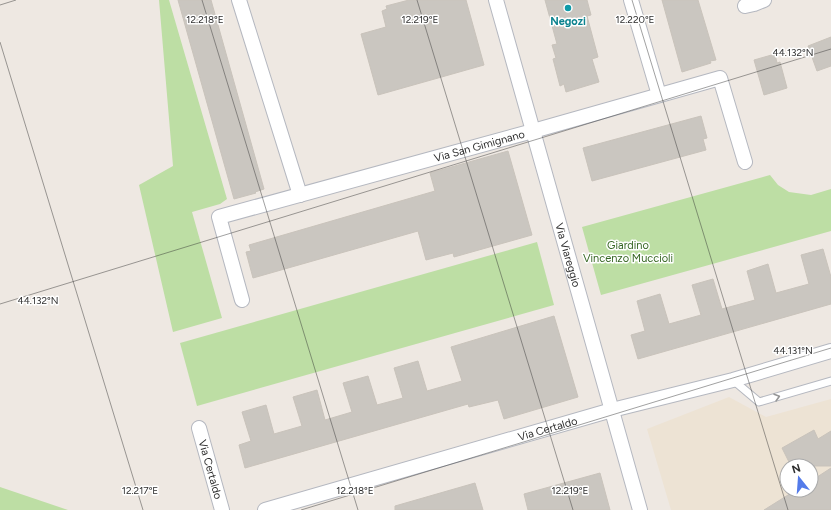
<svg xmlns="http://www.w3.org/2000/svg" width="831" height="510" viewBox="0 0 831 510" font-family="Figtree,sans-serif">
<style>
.education{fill:#ede3d4;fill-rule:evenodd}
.green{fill:#bddea4}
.building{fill:#cac6c0;stroke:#c9c3bb}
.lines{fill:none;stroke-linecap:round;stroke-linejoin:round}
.lane-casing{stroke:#b5b8c0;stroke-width:9}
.street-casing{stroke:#b5b8c0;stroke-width:16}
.lane{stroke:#fff;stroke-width:7}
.street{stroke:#fff;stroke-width:14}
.oneway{stroke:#969696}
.ticks{fill:none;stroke:#2e2e2e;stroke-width:1;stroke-opacity:0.45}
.culture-dot{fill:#0f9aa8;stroke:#fff;stroke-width:1.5}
.labels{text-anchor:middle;stroke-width:3;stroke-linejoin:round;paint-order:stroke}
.culture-label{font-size:11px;font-weight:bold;fill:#0d838f;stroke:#fff}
.street-label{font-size:11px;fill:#2e2e2e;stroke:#fff}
.park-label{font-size:11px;fill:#366623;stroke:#fff}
.ticks-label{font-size:10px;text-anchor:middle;fill:#2e2e2e;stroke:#fff;stroke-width:3;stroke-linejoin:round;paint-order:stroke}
</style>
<rect width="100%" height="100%" fill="#eee8e2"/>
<!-- education -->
<path class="education" d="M729,397L766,417L831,399V510H671L647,429ZM787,466H811V490H787Z"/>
<!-- green -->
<g class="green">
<path d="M159,0H169L227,199L220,204L192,212L222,318L173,332L139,185L173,166Z"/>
<path d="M770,175L778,185L789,192L811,195L831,189V231L601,295L582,227Z"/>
<path d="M537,242L554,305L197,406L180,343Z"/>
<path d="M0,487L68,510H0Z"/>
</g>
<!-- building -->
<g class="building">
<path d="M178,0H211L264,189L255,192L256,193L234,199Z"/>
<path d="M409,0H466L484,65L378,95L361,34L386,27L382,11L387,9L386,6Z"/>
<path d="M545,0H587L591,15L587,16L598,57L592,59L599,82L566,92L564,84L560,86L553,59L556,58L552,45L557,44Z"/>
<path d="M662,0H698L716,60L710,61L711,63L682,72Z"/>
<path d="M831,37V66L817,71L808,46Z"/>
<path d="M775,54L777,63L780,62L787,88L764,95L754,60Z"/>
<path d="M701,116L707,138L703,139L706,150L592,181L583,148Z"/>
<path d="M508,151L532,235L454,257L453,253L426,260L418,231L253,278L246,252L251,251L249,245L435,191L430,173Z"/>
<path d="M823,249L831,277V304L638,359L631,335L645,331L637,301L660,294L669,324L701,315L692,285L713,279L722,309L755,300L747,271L768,264L776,293L809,284L801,255Z"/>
<path d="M554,316L578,397L504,419L498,400L469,407L468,404L245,468L239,445L251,441L242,412L266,405L274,434L302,426L293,397L317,390L325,420L352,412L343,383L368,376L377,405L403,398L394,368L418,361L427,391L462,381L451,347Z"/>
<path d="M814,430L818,439L831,431V466H791L782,448Z"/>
<path d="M831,468V510H764L796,490H811V481Z"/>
<path d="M600,473L610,510H528L524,494Z"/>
<path d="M475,483L483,510H395V506Z"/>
</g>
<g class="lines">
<!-- lane casing -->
<g class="lane-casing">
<path id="lane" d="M733,380L759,402L831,381"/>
</g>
<!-- street casing -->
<g class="street-casing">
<g id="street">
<path d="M239,0L300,195"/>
<path id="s1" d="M496,0L640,510"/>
<path d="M631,0L659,95"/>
<path d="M745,6L754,4L764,0"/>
<path id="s2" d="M242,300L219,217L533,131L720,78L745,162"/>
<path id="s3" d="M199,428L222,510"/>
<path id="s4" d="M265,510L612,410L733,380L831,351"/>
</g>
</g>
<!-- lane -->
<use href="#lane" class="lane"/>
<!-- street -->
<use href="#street" class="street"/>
</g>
<!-- one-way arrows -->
<defs><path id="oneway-chevron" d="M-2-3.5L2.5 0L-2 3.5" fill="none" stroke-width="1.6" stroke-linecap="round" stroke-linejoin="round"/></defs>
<use class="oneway" href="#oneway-chevron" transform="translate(777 397) rotate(-16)"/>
<!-- ticks -->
<path class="ticks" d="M202,0L358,510M417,0L573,510M632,0L788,510M0,5L16,0M0,42L143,510M0,304L831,49M301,510L831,348"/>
<!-- markers -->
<circle class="culture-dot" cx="568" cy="8" r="4"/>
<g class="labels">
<!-- culture labels -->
<g class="culture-label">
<text x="568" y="25">Negozi</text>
</g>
<!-- street labels -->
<g class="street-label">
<text dy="4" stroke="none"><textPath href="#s2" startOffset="356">Via San Gimignano</textPath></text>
<text dy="4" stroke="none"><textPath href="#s1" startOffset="265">Via Viareggio</textPath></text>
<text dy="4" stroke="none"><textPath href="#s4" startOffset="294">Via Certaldo</textPath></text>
<text dy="4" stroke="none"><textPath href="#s3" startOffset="43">Via Certaldo</textPath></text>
</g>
<!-- park labels -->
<g class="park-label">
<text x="628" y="249">Giardino<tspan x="628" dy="13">Vincenzo Muccioli</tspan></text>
</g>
</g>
<g class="ticks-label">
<text x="205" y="23">12.218°E</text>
<text x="420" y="23">12.219°E</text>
<text x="635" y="23">12.220°E</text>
<text x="793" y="56">44.132°N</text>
<text x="38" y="304">44.132°N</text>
<text x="793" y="354">44.131°N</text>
<text x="140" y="494">12.217°E</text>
<text x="355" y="494">12.218°E</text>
<text x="570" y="494">12.219°E</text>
</g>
<!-- north arrow -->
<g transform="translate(799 478) rotate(343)"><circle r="19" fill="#ffffff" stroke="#ababab"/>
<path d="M0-3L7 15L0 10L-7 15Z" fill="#537bea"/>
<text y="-6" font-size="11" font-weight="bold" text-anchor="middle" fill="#2e2e2e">N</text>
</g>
</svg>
